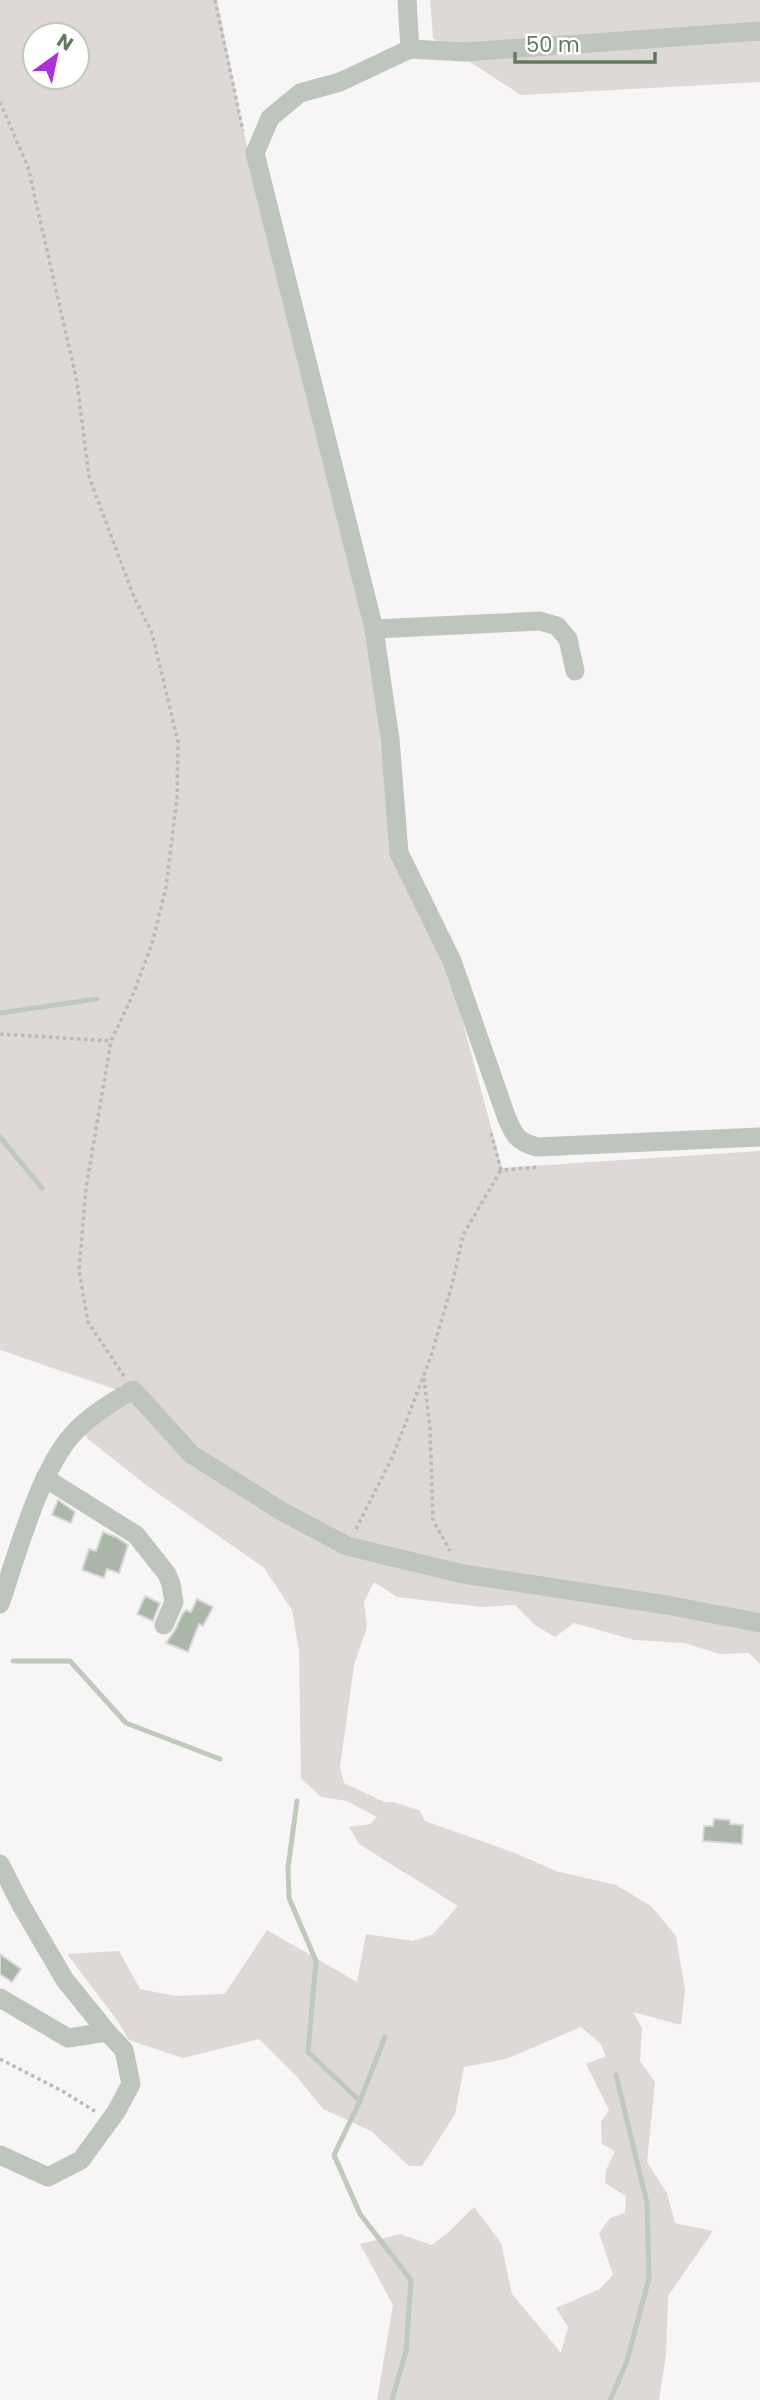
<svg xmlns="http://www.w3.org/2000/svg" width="760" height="2400" viewBox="0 0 760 2400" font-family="Poppins,sans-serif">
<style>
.green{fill:#ded8d7;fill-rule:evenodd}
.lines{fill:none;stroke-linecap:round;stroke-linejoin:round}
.stream{stroke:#bfcabc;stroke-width:5}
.building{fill:#aab6a8;stroke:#d9d8d9;stroke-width:2}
.path{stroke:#b6bcb6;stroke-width:3.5;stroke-dasharray:3.5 3.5;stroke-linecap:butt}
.minor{stroke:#bdc5bd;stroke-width:19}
</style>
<rect width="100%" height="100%" fill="#f8f5f7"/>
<!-- green -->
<g class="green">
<path d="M0,0H217L258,201L370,647L393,859L452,982L502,1168L760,1151V1664L749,1653L720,1654L684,1643L634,1640L574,1623L555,1637L536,1626L515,1605L482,1607L397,1597L374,1582L364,1602L367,1627L354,1665L340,1767L344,1783L384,1802H393L419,1810L425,1821L515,1853L556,1871L616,1885L651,1906L676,1936L685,1991L681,2025L633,2012L642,2028L640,2061L655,2082L647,2162L667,2193L675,2223L713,2231L668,2296L666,2355L659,2400H377L393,2305L360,2244L400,2234L432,2245L451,2230L474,2207L501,2243L512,2294L561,2353L568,2327L556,2308L600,2289L613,2275L599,2233L610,2218L625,2213L626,2196L605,2183L606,2170L615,2151L602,2144L601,2122L609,2110L586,2064L606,2056L600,2043L581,2027L506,2059L464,2067L455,2114L422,2166H409L371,2131L323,2109L297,2077L259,2039L183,2058L129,2040L117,2020L67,1954L119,1951L140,1989L175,1996L225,1994L267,1930L357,1982L366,1934L413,1941L433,1934L458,1906L359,1844L349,1827L370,1824L377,1817L347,1801L321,1797L301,1778L299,1651L292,1610L264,1568L146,1485L88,1439L81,1426L126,1393L0,1350ZM35,35H77V77H35Z"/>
<path d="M430,0H760V82L521,95L433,38Z"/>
</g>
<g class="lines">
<!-- stream -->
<g class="stream">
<path d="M0,1013L97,999"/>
<path d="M0,1137L42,1188"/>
<path d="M13,1661H70L126,1723L220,1759"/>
<path d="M297,1801L288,1868L289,1898L316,1961L308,2052L360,2101L334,2155L360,2214L411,2280L406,2351L392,2400"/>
<path d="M360,2101L385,2037"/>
<path d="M610,2400L627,2361L649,2278L647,2203L616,2075"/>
</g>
</g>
<!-- building -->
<g class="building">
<path d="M58,1500L75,1512L71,1523L52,1515Z"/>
<path d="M103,1532L116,1537L128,1545L119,1573L107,1569L104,1578L82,1570L89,1549L96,1551Z"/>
<path d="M145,1596L160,1603L153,1621L137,1614Z"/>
<path d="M197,1599L213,1607L203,1626L199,1624L188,1652L166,1643L175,1630L183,1613L186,1610L191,1612Z"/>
<path d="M714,1819L730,1820V1824L743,1825L742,1844L703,1841L704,1826H713Z"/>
<path d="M0,1954L21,1969L12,1982L0,1974Z"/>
</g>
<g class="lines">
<!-- path -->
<g class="path">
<path d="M215,0L243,131"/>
<path d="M0,102L28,167L77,382L89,477L134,597L152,633L178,742L177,798L166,887L152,944L132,997L111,1041L86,1188L79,1270L88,1322L124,1376"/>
<path d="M0,1034L111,1041"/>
<path d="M491,1133L501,1170L539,1167"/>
<path d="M424,1378L430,1428L433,1520L450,1551"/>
<path d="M356,1529L393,1456L430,1359L452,1285L463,1235L501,1170"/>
<path d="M0,2059L64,2092L96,2112"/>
</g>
<!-- minor -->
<g class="minor">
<path d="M407,0L410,49L340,82L300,93L270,118L255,153L374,629L390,739L399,853L452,961L506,1116C514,1135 516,1141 537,1147L760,1137"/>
<path d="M410,49L465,52L760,31"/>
<path d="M374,629L540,621L557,626L568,639L575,671"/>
<path d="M45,1478L136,1535L167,1574L171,1584L174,1602L164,1625"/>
<path d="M0,1604C17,1555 39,1472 72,1435C89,1416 112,1402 133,1390L191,1454L283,1512L347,1546L463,1574L667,1605L760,1623"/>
<path d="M0,1864L21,1905L65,1980L107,2032L68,2038L0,1998"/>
<path d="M0,2155L48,2177L81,2160L116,2112L131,2084L124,2050L107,2032"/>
</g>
</g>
<!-- north arrow -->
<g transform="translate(56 56) rotate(33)"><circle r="33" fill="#ffffff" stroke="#c0c9bf" stroke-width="2"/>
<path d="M0-5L12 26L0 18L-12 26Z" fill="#ab32db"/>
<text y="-10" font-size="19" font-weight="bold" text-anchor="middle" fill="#61795f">N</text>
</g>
<!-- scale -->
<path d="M515 52v10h140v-10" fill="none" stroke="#61795f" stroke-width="3.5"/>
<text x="526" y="52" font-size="21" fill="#61795f" stroke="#ffffff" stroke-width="5" paint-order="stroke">50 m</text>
</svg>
